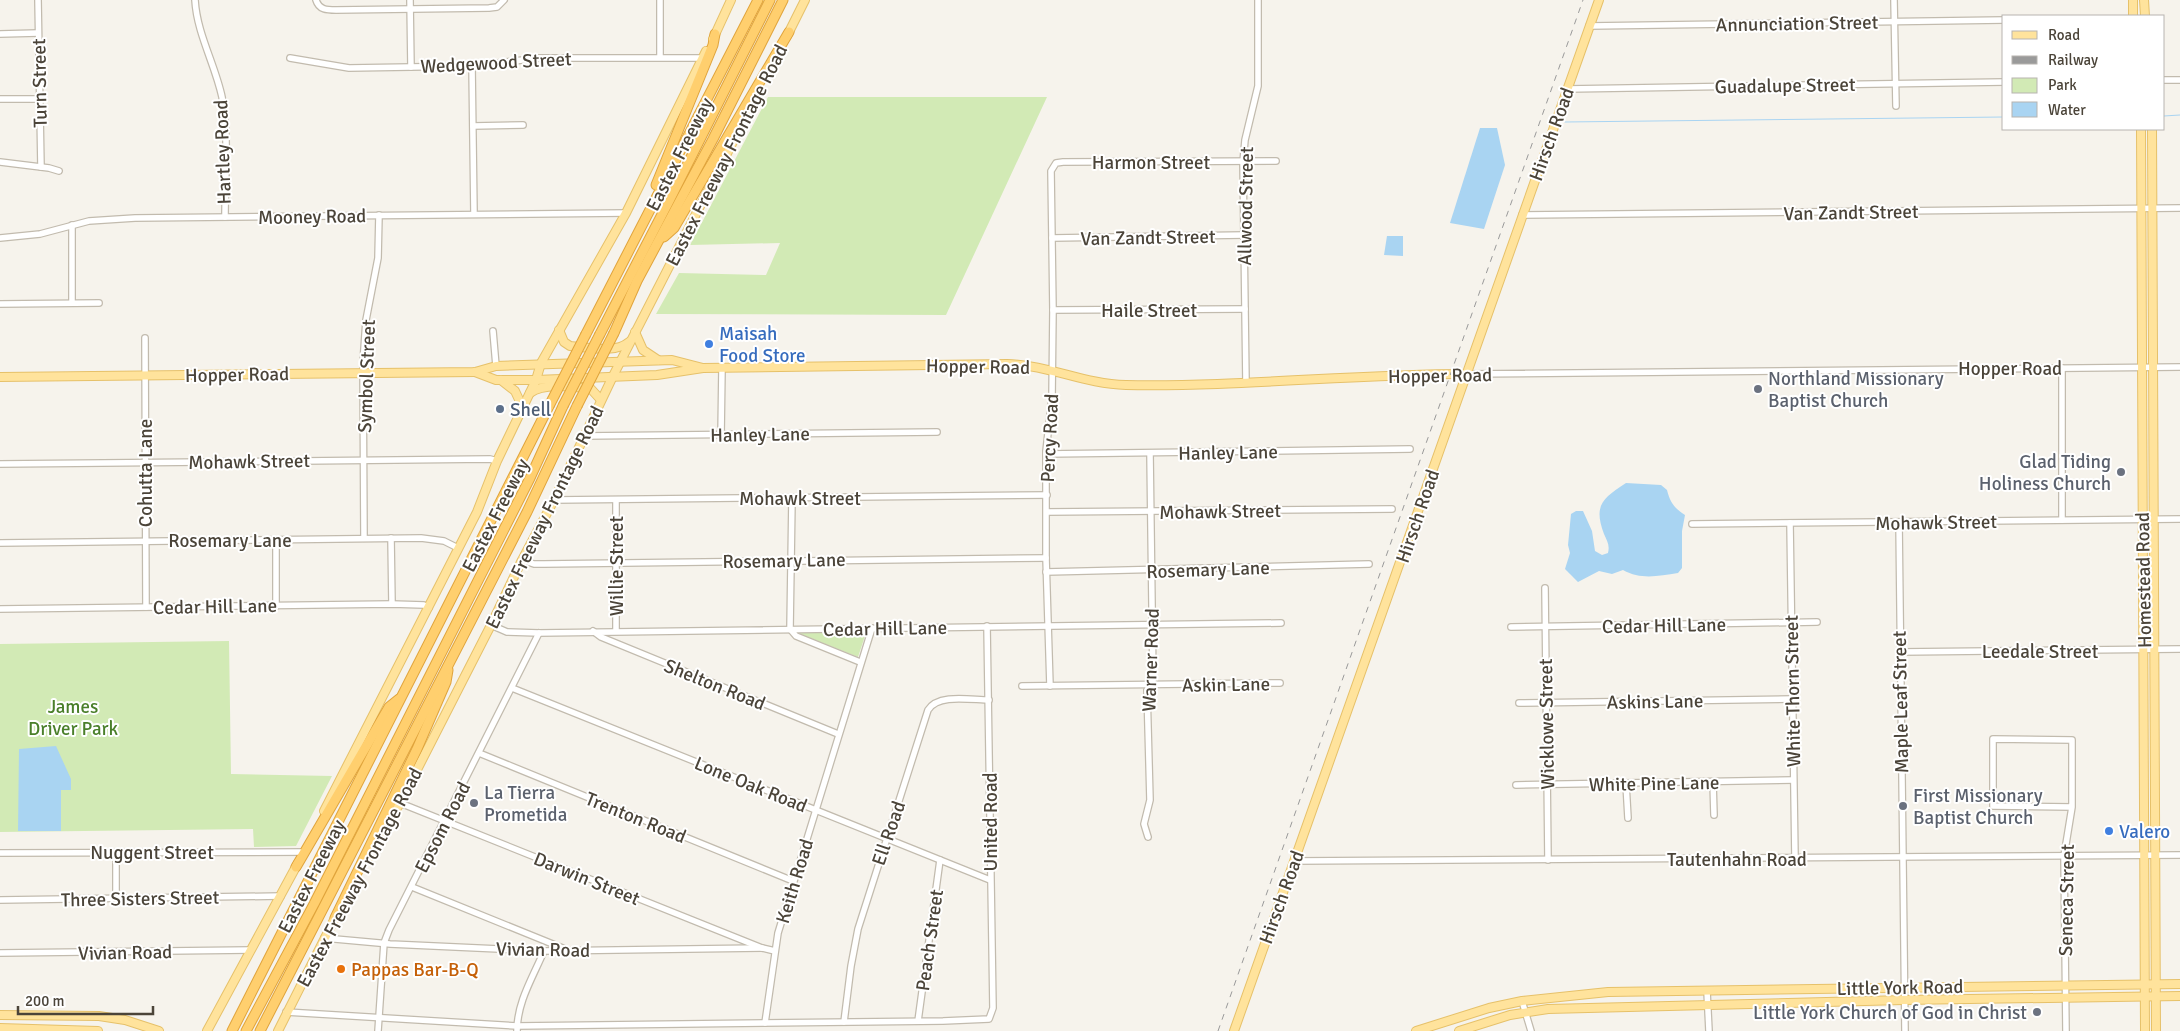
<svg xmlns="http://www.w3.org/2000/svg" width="2180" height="1031" viewBox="0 0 2180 1031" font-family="Signika,sans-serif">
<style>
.green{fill:#d2eab5}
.water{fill:#a9d4f2}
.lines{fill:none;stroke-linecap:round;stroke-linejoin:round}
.stream{stroke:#a9d4f2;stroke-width:1}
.minor-casing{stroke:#c2bbae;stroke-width:8}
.major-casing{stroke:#e6c16a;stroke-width:10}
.highway-casing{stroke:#e0a43c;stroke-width:11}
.minor{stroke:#fff;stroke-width:5.5}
.major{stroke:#ffe39c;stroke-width:8}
.highway{stroke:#ffcf6e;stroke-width:9}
.rail{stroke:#9a9a9a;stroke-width:1;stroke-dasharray:6 6;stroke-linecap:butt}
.highway-bridge-casing{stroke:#e0a43c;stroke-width:11;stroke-linecap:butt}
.highway-bridge{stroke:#ffcf6e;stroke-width:9}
.shop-dot{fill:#3f7fe0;stroke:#fff;stroke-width:2}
.worship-dot{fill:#6b7280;stroke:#fff;stroke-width:2}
.service-dot{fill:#5c6f8a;stroke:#fff;stroke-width:2}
.food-dot{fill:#e8710a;stroke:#fff;stroke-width:2}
.labels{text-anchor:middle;stroke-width:4;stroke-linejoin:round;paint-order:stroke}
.street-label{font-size:19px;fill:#4b4439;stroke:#fff}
.shop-label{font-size:19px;fill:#366cbe;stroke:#fff;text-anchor:start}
.worship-label{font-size:19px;fill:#5b616d;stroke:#fff;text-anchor:start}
.service-label{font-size:19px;fill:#4e5e75;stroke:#fff;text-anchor:start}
.park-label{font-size:19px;fill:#4a7f2a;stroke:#fff}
.food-label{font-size:19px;fill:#c56008;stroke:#fff;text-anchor:start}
</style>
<rect width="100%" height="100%" fill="#f6f3ec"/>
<!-- green -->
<g class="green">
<path d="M768,97H1047L946,315L656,314L679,273L766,275L780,243L690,245Z"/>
<path d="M798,633H866L858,657Z"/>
<path d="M229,641L231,774L332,776L296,846L254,847L253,829L0,832V644Z"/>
</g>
<!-- water -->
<g class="water">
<path d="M1480,128H1497L1505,165L1484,229L1450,223Z"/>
<path d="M1387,236H1403V256L1384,255Z"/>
<path d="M1626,483L1661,485L1667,490C1670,502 1674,508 1685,515L1682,531V568L1678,573C1658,576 1641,580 1623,570L1612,574L1599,571L1578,582L1565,569L1570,553L1568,545L1571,514L1576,511H1583L1592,531L1595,551L1602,555L1608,553C1610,545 1607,541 1604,534C1593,505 1603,498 1626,483Z"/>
<path d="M56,746L71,779V790H61V831H18L19,749Z"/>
</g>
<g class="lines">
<!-- stream -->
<g class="stream">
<path d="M2164,116L2180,115"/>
<path d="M1565,122L2004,117"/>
</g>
<!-- minor casing -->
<g class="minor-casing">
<g id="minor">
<path d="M38,0L41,167"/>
<path d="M195,0C197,34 215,64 222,97C229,136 225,178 225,217"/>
<path d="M316,0C319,10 327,10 336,10L489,8L497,7L504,0"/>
<path d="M410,0L411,67"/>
<path d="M660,0V56"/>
<path d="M1894,0L1896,106"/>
<path d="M1589,26L2004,20"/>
<path d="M0,34L38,33"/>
<path d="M290,58L349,68L472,66L539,58H703"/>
<path d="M472,66L474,214"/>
<path d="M2164,80H2180"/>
<path d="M1567,89L2004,82"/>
<path d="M0,99H40"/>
<path d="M473,126L523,125"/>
<path d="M0,162L49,168L59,171"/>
<path d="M1522,215L2180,208"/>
<path d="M0,238L40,234L89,221L135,218L626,213"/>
<path d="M1052,238L1244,235"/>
<path d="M72,303V225"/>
<path d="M0,304L99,303"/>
<path d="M1053,310L1245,309"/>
<path d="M493,331L496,366"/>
<path d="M145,338L146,607"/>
<path d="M2062,368V520"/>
<path d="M1467,374L2180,367"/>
<path d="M1246,383L1243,162L1245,140L1258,86V0"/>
<path d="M721,435L722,368"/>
<path d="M583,436L937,432"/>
<path d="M1046,454L1410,449"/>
<path d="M0,464L490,459L497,461"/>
<path d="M554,500L1047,495"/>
<path d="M616,500V631"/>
<path d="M1047,512L1392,509"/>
<path d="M1899,522L1905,1031"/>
<path d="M1790,523L1795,858"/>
<path d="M1692,524L2180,519"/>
<path d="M364,538L363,363L366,320L378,258L379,215"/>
<path d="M391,538L392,604"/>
<path d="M276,540V606"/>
<path d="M0,543L421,538L444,541L458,548"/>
<path d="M522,560L534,564H544L1046,558"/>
<path d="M1046,572L1369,564"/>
<path d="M1545,588L1548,860"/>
<path d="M0,609L392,604L424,605L429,608"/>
<path d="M491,625L507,632L539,633L1281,623"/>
<path d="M1511,627L1817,622"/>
<path d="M790,629L792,499"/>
<path d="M790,629L796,636L860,662"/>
<path d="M593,631L601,637L838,734"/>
<path d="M1900,652L2180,649"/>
<path d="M1022,686L1280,683"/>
<path d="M1050,686L1046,558V451L1052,397L1053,310L1051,171L1056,163L1063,162L1276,161"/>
<path d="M512,688L990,880"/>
<path d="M1519,703L1792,699"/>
<path d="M479,753L793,881"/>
<path d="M1713,782L1714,815"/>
<path d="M1626,784L1628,818"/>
<path d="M1516,785L1793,780"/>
<path d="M400,803L762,948L775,951"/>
<path d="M1148,837L1144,824L1150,800L1147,690L1153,681L1150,453"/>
<path d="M0,853L304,852"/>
<path d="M116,853V898"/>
<path d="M1294,861L2180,855"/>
<path d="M412,887L565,949"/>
<path d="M0,900L281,896"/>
<path d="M324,938L390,944L544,951L762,948"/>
<path d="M0,953L250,950"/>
<path d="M1707,991L1709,1031"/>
<path d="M1522,1001L1531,1031"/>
<path d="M286,1012L517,1026L943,1021L989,1019L993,1008L987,626"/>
<path d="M918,1021L940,860"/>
<path d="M844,1022L851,966L858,929L928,710C938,693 972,700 989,700"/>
<path d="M765,1023L778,933L872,628"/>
<path d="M378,1031L384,943L389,930L539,633"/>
<path d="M517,1031C517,1002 533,977 544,951"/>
<path d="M2066,1031L2064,856L2072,807V740L1993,739V806L2072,807"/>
</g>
</g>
<!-- major casing -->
<g class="major-casing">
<g id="major">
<path d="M2133,0V16"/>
<path d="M2144,0L2145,16"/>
<path d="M787,36L805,0"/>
<path d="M713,39L731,0"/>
<path d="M2141,129L2145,1031"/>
<path d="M2152,129L2156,1031"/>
<path d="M559,330L564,342L570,346C588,347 615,354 629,342"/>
<path d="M635,332L643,350L658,360"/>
<path d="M475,372L496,380H536L657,375L703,368L1007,364C1050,365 1083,384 1126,385C1240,387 1353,374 1467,374"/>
<path d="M0,377L475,372L496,366L672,360L703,368"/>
<path d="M501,380L515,391L522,406"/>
<path d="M530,393C544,382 574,387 591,389L601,400"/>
<path d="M324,811L477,512L497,461L536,380L541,363L626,213L706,51"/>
<path d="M368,858L400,803L491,625L522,560L554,500L613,376L758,93"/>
<path d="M0,1015L99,1016L125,1020L159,1031"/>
<path d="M0,1028L98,1031"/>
<path d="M207,1031L298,863"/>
<path d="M278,1031L337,914"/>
<path d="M1234,1031L1599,0"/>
<path d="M1416,1031L1489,1008L1522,1001L1608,992L2180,984"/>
<path d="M1459,1031L1510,1015L1548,1009L1904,1000L2180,996"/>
</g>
</g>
<!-- highway casing -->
<g class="highway-casing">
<g id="highway">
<path d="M656,185L713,45L715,34"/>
<path d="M664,237L674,228L789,32"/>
<path d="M614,333L637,281L713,139L783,0"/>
<path d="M586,334L758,0"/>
<path d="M600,334L670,199L770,0"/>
<path d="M296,867L389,707L399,699"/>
<path d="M335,918L417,749L446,682L448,670"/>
<path d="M232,1031L549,406"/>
<path d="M246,1031L314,904L530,478L563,406"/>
<path d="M260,1031L527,512L577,406"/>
</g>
</g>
<!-- minor -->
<use href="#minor" class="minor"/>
<!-- major -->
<use href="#major" class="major"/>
<!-- highway -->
<use href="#highway" class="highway"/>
<!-- rail -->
<path class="rail" d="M1218,1031L1583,0"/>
<!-- highway-bridge casing -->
<g class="highway-bridge-casing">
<g id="highway-bridge">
<path d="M549,406L586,334"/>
<path d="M563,406L600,334"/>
<path d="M577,406L614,333"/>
</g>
</g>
<!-- highway-bridge -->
<use href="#highway-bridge" class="highway-bridge"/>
</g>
<!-- markers -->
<g class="shop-dot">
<circle cx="709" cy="344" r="5"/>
<circle cx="2109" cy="831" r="5"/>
</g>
<g class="worship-dot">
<circle cx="1758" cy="389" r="5"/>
<circle cx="2121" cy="472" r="5"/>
<circle cx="474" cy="803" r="5"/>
<circle cx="1903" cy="806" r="5"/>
<circle cx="2037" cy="1012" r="5"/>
</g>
<circle class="service-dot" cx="500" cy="409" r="5"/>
<circle class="food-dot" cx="341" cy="969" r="5"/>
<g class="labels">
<!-- street labels -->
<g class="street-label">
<text transform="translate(1797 23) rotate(-1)" y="7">Annunciation Street</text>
<text transform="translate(496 62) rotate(-3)" y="7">Wedgewood Street</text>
<text transform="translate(39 83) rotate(-91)" y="7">Turn Street</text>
<text transform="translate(1785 85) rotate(-1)" y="7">Guadalupe Street</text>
<text transform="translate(1551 134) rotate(-70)" y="7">Hirsch Road</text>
<text transform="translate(222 152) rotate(-92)" y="7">Hartley Road</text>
<text transform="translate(679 154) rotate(-63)" y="7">Eastex Freeway</text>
<text transform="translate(726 155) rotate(-63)" y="7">Eastex Freeway Frontage Road</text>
<text x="1151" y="169">Harmon Street</text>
<text transform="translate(1245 206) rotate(-89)" y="7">Allwood Street</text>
<text transform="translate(1851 212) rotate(-1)" y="7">Van Zandt Street</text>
<text transform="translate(312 216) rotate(-1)" y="7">Mooney Road</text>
<text transform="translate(1148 237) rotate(-1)" y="7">Van Zandt Street</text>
<text x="1149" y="317">Haile Street</text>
<text transform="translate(978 366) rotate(1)" y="7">Hopper Road</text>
<text x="2010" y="375">Hopper Road</text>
<text transform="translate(237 374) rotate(-1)" y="7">Hopper Road</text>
<text transform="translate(1440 375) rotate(-1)" y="7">Hopper Road</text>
<text transform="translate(366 376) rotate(-88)" y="7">Symbol Street</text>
<text transform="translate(760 434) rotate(-1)" y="7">Hanley Lane</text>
<text transform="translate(1049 438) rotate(-87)" y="7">Percy Road</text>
<text transform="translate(1228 452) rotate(-1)" y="7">Hanley Lane</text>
<text transform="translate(249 461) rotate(-1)" y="7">Mohawk Street</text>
<text transform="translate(145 473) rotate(-90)" y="7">Cohutta Lane</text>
<text x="800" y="505">Mohawk Street</text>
<text transform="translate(1220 511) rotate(-1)" y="7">Mohawk Street</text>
<text transform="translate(495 515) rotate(-63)" y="7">Eastex Freeway</text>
<text transform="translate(1417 516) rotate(-71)" y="7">Hirsch Road</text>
<text transform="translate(544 517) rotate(-64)" y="7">Eastex Freeway Frontage Road</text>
<text transform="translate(1936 522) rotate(-1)" y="7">Mohawk Street</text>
<text x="230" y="547">Rosemary Lane</text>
<text transform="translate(784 560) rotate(-1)" y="7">Rosemary Lane</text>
<text transform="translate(616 566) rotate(-90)" y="7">Willie Street</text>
<text transform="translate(1208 569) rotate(-2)" y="7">Rosemary Lane</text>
<text transform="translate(2143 580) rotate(-91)" y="7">Homestead Road</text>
<text transform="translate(215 606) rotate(-1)" y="7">Cedar Hill Lane</text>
<text transform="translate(1664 625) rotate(-1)" y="7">Cedar Hill Lane</text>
<text transform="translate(885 628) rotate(-1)" y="7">Cedar Hill Lane</text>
<text x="2040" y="658">Leedale Street</text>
<text transform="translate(1150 660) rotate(-88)" y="7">Warner Road</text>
<text transform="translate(715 684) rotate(22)" y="7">Shelton Road</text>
<text transform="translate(1226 684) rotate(-1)" y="7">Askin Lane</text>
<text transform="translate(1792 691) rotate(-91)" y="7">White Thorn Street</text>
<text transform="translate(1655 701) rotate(-1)" y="7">Askins Lane</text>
<text transform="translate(1900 702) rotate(-91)" y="7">Maple Leaf Street</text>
<text transform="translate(1546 724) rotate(-91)" y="7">Wicklowe Street</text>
<text transform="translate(1654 783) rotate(-1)" y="7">White Pine Lane</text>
<text transform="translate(751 784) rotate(22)" y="7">Lone Oak Road</text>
<text transform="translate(636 817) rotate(22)" y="7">Trenton Road</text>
<text transform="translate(990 822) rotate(-90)" y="7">United Road</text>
<text transform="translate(442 827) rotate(-63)" y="7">Epsom Road</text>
<text transform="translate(888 833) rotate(-71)" y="7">Ell Road</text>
<text x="152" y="859">Nuggent Street</text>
<text x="1737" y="866">Tautenhahn Road</text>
<text transform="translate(311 876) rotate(-63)" y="7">Eastex Freeway</text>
<text transform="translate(359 877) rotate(-62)" y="7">Eastex Freeway Frontage Road</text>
<text transform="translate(587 878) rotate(22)" y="7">Darwin Street</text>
<text transform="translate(794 881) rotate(-73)" y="7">Keith Road</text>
<text transform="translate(1281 897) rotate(-70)" y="7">Hirsch Road</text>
<text transform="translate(140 898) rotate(-1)" y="7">Three Sisters Street</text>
<text transform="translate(2066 900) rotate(-89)" y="7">Seneca Street</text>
<text transform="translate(929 940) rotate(-82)" y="7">Peach Street</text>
<text transform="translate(543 949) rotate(1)" y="7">Vivian Road</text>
<text transform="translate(125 952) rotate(-1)" y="7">Vivian Road</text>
<text transform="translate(1900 987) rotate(-1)" y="7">Little York Road</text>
</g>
<!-- shop labels -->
<g class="shop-label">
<text x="719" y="340">Maisah<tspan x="719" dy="22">Food Store</tspan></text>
<text x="2119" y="838">Valero</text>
</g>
<!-- worship labels -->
<g class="worship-label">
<text x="1768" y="385">Northland Missionary<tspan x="1768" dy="22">Baptist Church</tspan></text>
<text x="2111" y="468" text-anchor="end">Glad Tiding<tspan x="2111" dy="22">Holiness Church</tspan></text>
<text x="484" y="799">La Tierra<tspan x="484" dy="22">Prometida</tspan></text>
<text x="1913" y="802">First Missionary<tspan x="1913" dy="22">Baptist Church</tspan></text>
<text x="2027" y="1019" text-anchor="end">Little York Church of God in Christ</text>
</g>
<!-- service labels -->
<g class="service-label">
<text x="510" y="416">Shell</text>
</g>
<!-- park labels -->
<g class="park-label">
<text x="73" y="713">James<tspan x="73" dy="22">Driver Park</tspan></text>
</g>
<!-- food labels -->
<g class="food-label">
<text x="351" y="976">Pappas Bar-B-Q</text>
</g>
</g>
<!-- legend -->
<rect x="2002" y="15" width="162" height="115" fill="#ffffff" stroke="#b7b4b0"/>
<rect x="2012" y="31" width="25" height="8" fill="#ffe39c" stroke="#b7b4b0"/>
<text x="2048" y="40" font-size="15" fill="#4b4439">Road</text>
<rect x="2012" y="56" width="25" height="8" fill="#9a9a9a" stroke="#b7b4b0"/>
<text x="2048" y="65" font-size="15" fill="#4b4439">Railway</text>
<rect x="2012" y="78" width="25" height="15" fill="#d2eab5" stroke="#b7b4b0"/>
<text x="2048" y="90" font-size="15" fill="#4b4439">Park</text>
<rect x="2012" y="102" width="25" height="15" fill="#a9d4f2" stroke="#b7b4b0"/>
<text x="2048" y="115" font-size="15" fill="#4b4439">Water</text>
<!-- scale -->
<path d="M18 1006v8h135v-8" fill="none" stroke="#4b4439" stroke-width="2.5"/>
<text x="25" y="1006" font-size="15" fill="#4b4439" stroke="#ffffff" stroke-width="4" paint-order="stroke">200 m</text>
</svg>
